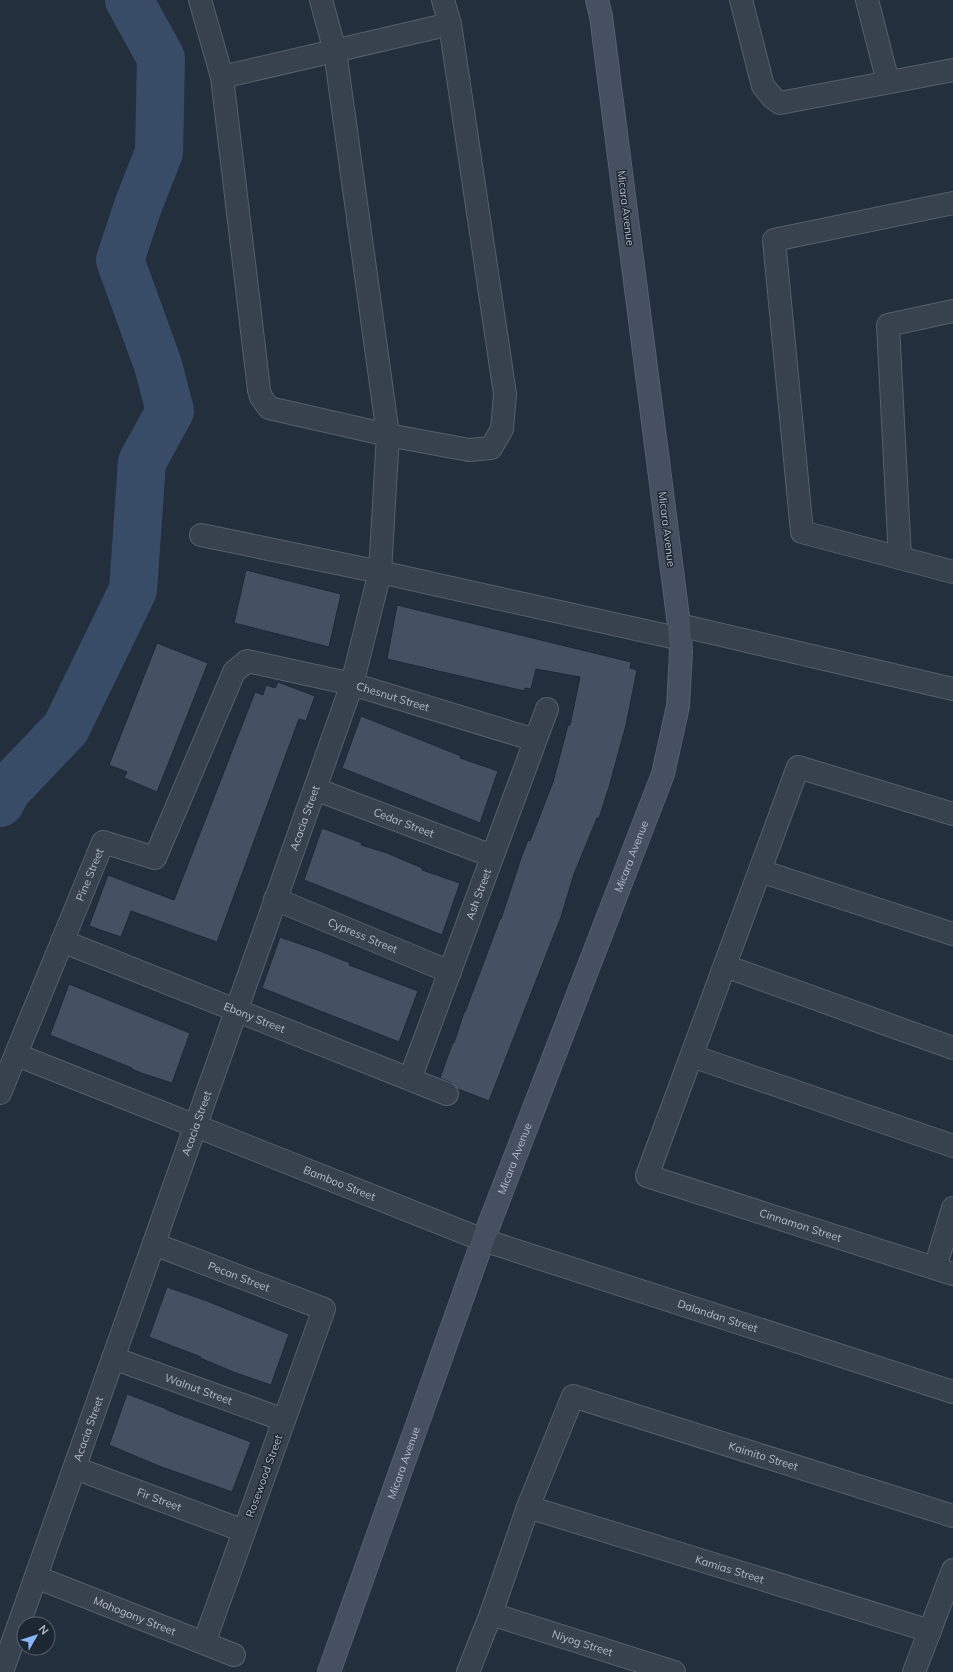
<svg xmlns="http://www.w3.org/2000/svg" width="953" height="1672" viewBox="0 0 953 1672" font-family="Mulish,sans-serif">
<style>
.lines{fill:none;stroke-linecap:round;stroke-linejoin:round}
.river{stroke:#394c67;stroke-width:48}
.building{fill:#455162;stroke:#1f2835}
.street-casing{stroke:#565f6c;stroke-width:24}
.secondary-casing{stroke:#565f6c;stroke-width:24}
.street{stroke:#38414e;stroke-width:22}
.secondary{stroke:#465061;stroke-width:22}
.labels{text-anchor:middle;stroke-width:3;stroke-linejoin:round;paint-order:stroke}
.street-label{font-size:11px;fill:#b4bcc9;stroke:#1d2633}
</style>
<rect width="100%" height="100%" fill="#242f3e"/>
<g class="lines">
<!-- river -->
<path class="river" d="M0,803L7,790L66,728L133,590L142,462L170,411L158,365L120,260L138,206L159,152L161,58L129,0"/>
</g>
<!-- building -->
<g class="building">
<path d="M246,570L341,594L329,647L234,623Z"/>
<path d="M397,605L631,662L630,668L637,670L626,725L609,787L599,818H597L574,874L561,917L489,1101L458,1089L452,1083L440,1078L453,1042L454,1043L464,1012H465L500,919H501L521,858L528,840L530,841L553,782L568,725H570L580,677L536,669L531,689L525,688L524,691L387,659Z"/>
<path d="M157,643L208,663L157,792L124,778L127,772L109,765Z"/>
<path d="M278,682L315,696L306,721L299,719L217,942L131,911L121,937L89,926L108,875L174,900L255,692L263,695L266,685L275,688Z"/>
<path d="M361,716L461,756L460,758L498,771L480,823L342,768Z"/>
<path d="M322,828L362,843L361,845L387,853L422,868V870L460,883L442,935L304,880Z"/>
<path d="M280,937L320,951L350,963L349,965L418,991L399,1042L262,988Z"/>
<path d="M69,984L190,1033L172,1083L141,1073L132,1069V1068L50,1035Z"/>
<path d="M167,1287L207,1301L289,1334L271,1385L236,1373L200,1358L201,1357L149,1337Z"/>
<path d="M127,1394L167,1409V1410L251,1442L232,1492L159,1466L109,1445Z"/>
</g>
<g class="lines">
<!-- street casing -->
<g class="street-casing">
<g id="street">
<path d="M200,0L222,77L259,390L261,397L269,408L388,435L469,450L491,448L502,429L505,394L450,24L443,0"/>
<path d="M741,0L763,86L773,98L780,103L953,70"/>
<path d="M867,0L888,82"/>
<path d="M222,77L450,24"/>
<path d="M953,203L774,240L802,532L953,572"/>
<path d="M201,535L380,572L681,639"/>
<path d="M900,558L888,325L953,311"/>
<path d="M679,625L953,689"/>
<path id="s1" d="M315,789L492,856"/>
<path id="s2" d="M953,814L798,767L647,1176L953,1274"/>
<path d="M760,871L953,934"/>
<path id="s3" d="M275,899L450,972"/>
<path id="s4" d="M62,941L447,1094"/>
<path d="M725,966L953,1048"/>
<path id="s5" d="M17,1055L483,1240L953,1392"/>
<path d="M692,1056L953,1146"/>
<path id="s6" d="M410,1079L547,709"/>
<path id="s7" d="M0,1093L103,842L155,858L234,672L247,661L352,684L535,740"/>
<path id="s8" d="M154,1244L324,1309L204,1643"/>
<path d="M935,1268L953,1208"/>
<path id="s9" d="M113,1358L284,1420"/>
<path id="s10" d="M75,1468L244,1531"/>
<path id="s11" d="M528,1507L930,1631"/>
<path id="s12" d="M36,1577L234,1655"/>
<path id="s13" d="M491,1614L674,1672"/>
<path id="s14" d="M2,1672L352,684L380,572L388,435L335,51L321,0"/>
<path id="s15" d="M468,1672L491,1614L528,1507L573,1396L953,1516"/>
<path d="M914,1672L953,1570"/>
</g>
</g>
<!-- secondary casing -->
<g class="secondary-casing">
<g id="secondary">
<path id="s16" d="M329,1672L483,1240L663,774L678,706L681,652L679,625L601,16L597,0"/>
</g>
</g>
<!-- street -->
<use href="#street" class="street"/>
<!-- secondary -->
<use href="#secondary" class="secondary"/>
</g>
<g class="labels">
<!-- street labels -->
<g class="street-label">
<text transform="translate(626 208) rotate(83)" y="4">Micara Avenue</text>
<text transform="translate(667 529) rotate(83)" y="4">Micara Avenue</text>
<text dy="4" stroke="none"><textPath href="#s7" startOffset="695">Chesnut Street</textPath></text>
<text dy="4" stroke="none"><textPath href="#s14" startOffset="906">Acacia Street</textPath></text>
<text dy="4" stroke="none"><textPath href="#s1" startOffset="95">Cedar Street</textPath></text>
<text dy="4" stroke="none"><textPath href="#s16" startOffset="870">Micara Avenue</textPath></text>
<text dy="4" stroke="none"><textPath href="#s7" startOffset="236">Pine Street</textPath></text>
<text dy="4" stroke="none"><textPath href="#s6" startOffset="197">Ash Street</textPath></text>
<text dy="4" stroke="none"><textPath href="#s3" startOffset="95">Cypress Street</textPath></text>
<text dy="4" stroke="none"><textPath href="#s4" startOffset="207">Ebony Street</textPath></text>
<text dy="4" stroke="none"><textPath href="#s14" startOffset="582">Acacia Street</textPath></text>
<text dy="4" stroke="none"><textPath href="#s16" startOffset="546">Micara Avenue</textPath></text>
<text dy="4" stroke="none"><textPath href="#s5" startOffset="347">Bamboo Street</textPath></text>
<text dy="4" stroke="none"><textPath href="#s2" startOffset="759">Cinnamon Street</textPath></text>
<text dy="4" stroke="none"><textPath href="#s8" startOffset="91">Pecan Street</textPath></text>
<text dy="4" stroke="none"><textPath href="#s5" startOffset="748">Dalandan Street</textPath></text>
<text dy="4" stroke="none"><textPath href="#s9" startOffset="91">Walnut Street</textPath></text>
<text dy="4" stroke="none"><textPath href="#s14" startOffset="258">Acacia Street</textPath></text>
<text dy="4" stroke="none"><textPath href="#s15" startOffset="495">Kaimito Street</textPath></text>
<text dy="4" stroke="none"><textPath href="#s16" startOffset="222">Micara Avenue</textPath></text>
<text transform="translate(264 1476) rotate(-70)" y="4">Rosewood Street</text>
<text dy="4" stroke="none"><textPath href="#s10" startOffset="90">Fir Street</textPath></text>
<text dy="4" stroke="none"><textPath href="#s11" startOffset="211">Kamias Street</textPath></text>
<text dy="4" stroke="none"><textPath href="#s12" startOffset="106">Mahogany Street</textPath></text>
<text dy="4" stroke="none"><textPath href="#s13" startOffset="96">Niyog Street</textPath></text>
</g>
</g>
<!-- north arrow -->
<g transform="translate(36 1636) rotate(51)"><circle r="19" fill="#1d2633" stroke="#59626f"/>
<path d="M0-3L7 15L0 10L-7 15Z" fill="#8ab4f8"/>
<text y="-6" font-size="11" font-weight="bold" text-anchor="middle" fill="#b4bcc9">N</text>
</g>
</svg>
